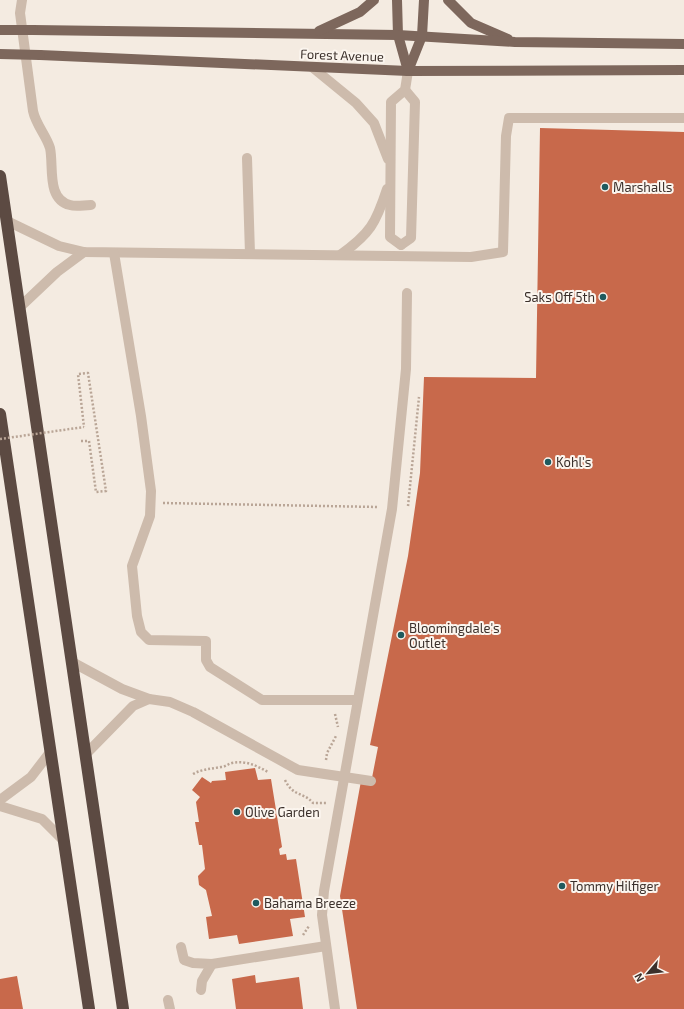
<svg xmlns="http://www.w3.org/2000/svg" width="684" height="1009" viewBox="0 0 684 1009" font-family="'Exo 2',sans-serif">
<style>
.building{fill:#c8694b}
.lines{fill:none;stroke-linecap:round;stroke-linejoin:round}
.path{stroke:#b9a596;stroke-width:2.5;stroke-dasharray:2 2;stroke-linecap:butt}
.minor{stroke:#cdbbac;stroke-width:10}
.major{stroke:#7d675c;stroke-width:10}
.highway{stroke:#5c4a42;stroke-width:12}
.path-bridge{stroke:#b9a596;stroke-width:2.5;stroke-dasharray:2 2;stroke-linecap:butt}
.major-bridge{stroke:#7d675c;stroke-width:10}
.poi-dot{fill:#1f5a5e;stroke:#fbf5ee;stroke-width:1.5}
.labels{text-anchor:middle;stroke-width:4;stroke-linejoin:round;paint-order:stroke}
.street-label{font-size:13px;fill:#3b302b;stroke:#fbf5ee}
.poi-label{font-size:13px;fill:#3b302b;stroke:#fbf5ee;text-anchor:start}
</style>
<rect width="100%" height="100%" fill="#f4ebe1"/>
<!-- building -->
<g class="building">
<path d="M540,128L684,132V1009H357L340,896L361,781L371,783L378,747L370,745L408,556L420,473L424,377L536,378Z"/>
<path d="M255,768L258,780L271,779L282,847L279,849L280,855L286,854L287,860L296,859L305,917L290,919L293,936L239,944L237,935L209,939L206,917L212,916L206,890L199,885L198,876L205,869L202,845H199L195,822H199L196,802L200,797L192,790L202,777L211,783L212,781L226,780L225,772Z"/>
<path d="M255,975L256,983L299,977L303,1009H236L232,979Z"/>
<path d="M17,976L23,1009H0V979Z"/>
</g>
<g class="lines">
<!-- path -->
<g class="path">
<path d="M81,441H89L96,492L106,491L88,373L78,374L84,427"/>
<path d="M163,503L378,507"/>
<path d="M408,506L419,397"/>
<path d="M335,714L338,727"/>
<path d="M326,760L327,753L336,736"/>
<path d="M193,774C202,769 211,769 221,767C225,767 228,764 232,763C246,760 257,766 268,772"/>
<path d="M285,780C293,797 304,792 313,803H326"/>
<path d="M303,935L309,926"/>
</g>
<!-- minor -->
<g class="minor">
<path d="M22,0L20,13L33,111C36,125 46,135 50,148C54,166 46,199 70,205C76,207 84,205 91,205"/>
<path d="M312,67L356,103L374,123L388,159"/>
<path d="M247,158L250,254"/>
<path d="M7,221L59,246L84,252L471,257L503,252L506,136L509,118H684"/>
<path d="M401,245L390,237L391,102L405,90L408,71"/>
<path d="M401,245L411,238L415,102L405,90"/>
<path d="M114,253L141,416L151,491L150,516L132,566L137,616L141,632L149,640L206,641V660L210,667L262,700H357"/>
<path d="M340,255C370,234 376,223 387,189"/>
<path d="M20,307L57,272L84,252"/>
<path d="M72,662L122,689L149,699L170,702L193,712L298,770L371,781"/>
<path d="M85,755L133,706L149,699"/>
<path d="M0,800L31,777L51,751"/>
<path d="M0,806L42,819L65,842"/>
<path d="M181,947L184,960L193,963L212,964L326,946"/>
<path d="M201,990L202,981L212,964"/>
<path d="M168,1000L170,1009"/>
<path d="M335,1009L322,915L324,891L392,509L406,369L407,293"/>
</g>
<!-- major -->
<g class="major">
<path d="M397,0L398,35L408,71"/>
<path d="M448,0L471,23L508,39"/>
<path d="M33,30L398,35L515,42L684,44"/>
<path d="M319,31L360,12L374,0"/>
<path d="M40,55L408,71L684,70"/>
<path d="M408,71L422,36L424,0"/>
</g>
<!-- highway -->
<g class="highway">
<path d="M0,176L123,1009"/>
<path d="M0,414L89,1009"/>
</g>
<!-- path-bridge -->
<path class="path-bridge" d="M0,439L84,427"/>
<!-- major-bridge -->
<g class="major-bridge">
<path d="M0,30H33"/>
<path d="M0,54L40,55"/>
</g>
</g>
<!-- markers -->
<g class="poi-dot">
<circle cx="605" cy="187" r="4"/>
<circle cx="603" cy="297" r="4"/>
<circle cx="548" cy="462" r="4"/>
<circle cx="401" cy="635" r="4"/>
<circle cx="237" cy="812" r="4"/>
<circle cx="562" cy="886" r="4"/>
<circle cx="256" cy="903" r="4"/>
</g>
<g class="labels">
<!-- street labels -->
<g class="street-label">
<text transform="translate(342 55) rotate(2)" y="5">Forest Avenue</text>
</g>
<!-- poi labels -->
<g class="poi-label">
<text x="613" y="192">Marshalls</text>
<text x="595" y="302" text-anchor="end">Saks Off 5th</text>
<text x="556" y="467">Kohl's</text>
<text x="409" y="633">Bloomingdale's<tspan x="409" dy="15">Outlet</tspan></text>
<text x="245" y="817">Olive Garden</text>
<text x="570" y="891">Tommy Hilfiger</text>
<text x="264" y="908">Bahama Breeze</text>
</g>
</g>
<!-- north arrow -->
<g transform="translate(648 973) rotate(242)" stroke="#fbf5ee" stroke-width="3" paint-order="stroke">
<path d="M0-3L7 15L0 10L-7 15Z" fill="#3b302b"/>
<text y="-6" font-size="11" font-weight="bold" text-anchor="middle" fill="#3b302b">N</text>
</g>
</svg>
